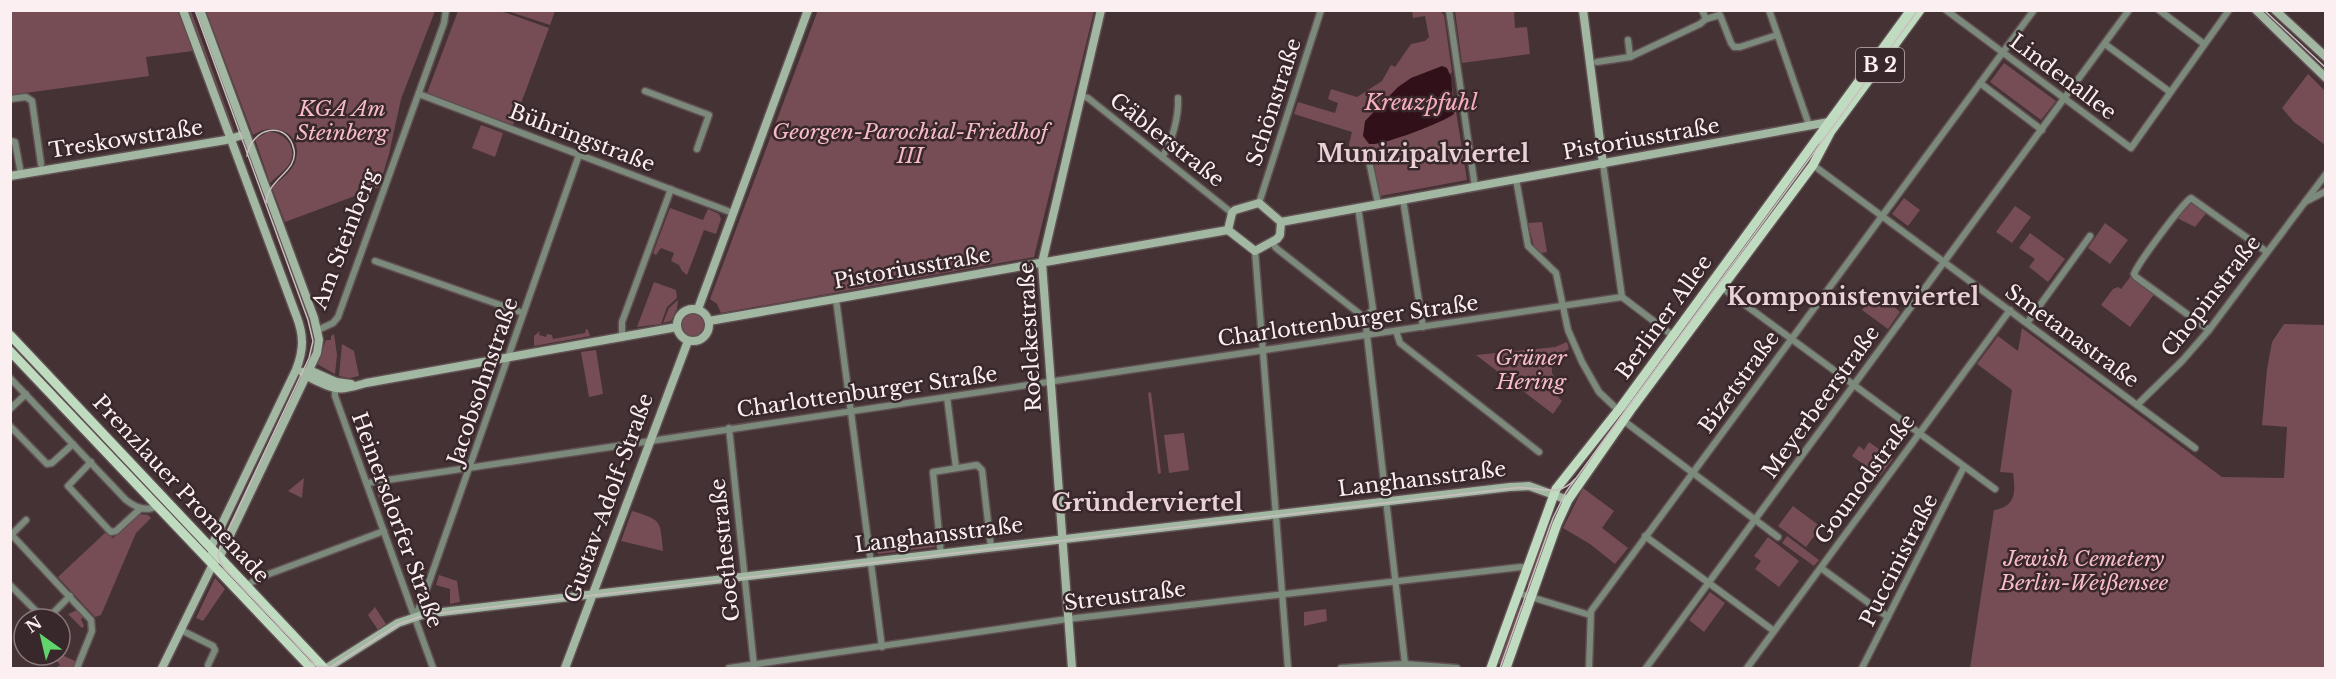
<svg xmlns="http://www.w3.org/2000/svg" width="2336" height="679" viewBox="0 0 2336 679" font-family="'Libre Baskerville',serif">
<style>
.green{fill:#764d55}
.water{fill:#321019}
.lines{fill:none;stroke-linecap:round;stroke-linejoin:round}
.street-casing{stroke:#615053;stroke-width:9}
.secondary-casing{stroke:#615053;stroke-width:11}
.primary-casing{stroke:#615053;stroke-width:12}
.street{stroke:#7c8a7c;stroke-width:6}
.secondary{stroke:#a3b8a3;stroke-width:8}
.primary{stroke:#c0dcc0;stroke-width:9}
.tram{stroke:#cbbec0;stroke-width:1.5}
.labels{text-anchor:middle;stroke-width:5;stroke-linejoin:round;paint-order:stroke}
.shield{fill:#39282b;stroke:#c1b3b6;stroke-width:1.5}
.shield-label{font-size:20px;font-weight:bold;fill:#fbeff1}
.street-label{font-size:21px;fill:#fbeff1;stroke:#39282b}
.park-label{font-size:21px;font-style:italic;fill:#f8bcc7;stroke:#39282b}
.water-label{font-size:22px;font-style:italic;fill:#f7aebc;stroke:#39282b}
.quarter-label{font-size:24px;font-weight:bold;fill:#e9d1d5;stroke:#39282b}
</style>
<rect width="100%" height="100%" fill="#443235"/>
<!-- green -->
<g class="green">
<path d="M818,10L1094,11L1034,257L721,313L717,304L710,299Z"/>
<path d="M10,11H178L193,51L146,57L149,76L11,95Z"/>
<path d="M186,11H191L235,133L232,134Z"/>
<path d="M206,11H435L401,99L389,154L379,187L285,222L272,188C280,179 293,172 296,159C303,132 273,121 253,135Z"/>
<path d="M458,11H501L549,28L513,125L427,93Z"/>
<path d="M507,11H555L550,25Z"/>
<path d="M1412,11H1440L1444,15L1452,72L1450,74L1467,180L1380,196L1372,153H1359L1350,150L1349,144L1352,132L1294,114L1298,102L1335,113L1338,103L1328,99L1331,89L1357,97L1382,81L1391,65L1395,67L1411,44L1425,41L1429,37L1425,16L1413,18Z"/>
<path d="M1455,11H1514L1515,28L1527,27L1530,54L1462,63Z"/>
<path d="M2004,63L2056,101L2041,120L1990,82Z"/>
<path d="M2308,74L2325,91V145L2294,122L2282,108Z"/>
<path d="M481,125L503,133L495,157L472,148Z"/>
<path d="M268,132C285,131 300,150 288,166C283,172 276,177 270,183L255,139Z"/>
<path d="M1904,198L1920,210L1908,226L1892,214Z"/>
<path d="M2191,202L2208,211L2195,227L2177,218L2187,204Z"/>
<path d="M2015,206L2031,217L2012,243L1996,232Z"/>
<path d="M670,208L703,220L708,209L719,214L721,219L716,234L704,230L687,275L682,271L679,265L671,261L674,253L661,248L656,255L653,253Z"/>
<path d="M1542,222L1547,252L1541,253L1534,247L1528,223Z"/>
<path d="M2105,223L2128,240L2110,264L2088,248Z"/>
<path d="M2030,233L2065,259L2048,282L2029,267L2035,259L2019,248Z"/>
<path d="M1744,240L1751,246L1684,333L1681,327Z"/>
<path d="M2131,276L2155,293L2130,327L2101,305L2113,289L2118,287L2121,289Z"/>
<path d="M654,282L676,290L677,298L667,307L661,324L637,327Z"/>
<path d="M1876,291L1900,312L1888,329L1862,310Z"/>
<path d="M678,300L677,309L671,321L663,323L669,308Z"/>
<circle cx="693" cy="325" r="13"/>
<path d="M2284,324L2325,325V668H1970L1994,510C2015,507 2016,493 2013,473L2000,472L2012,390L1977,364L1998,336L2018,351L2022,328L2222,477L2284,478L2287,427L2262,425L2267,369L2272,342Z"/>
<path d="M586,329L588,330L590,336L534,346V336L540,331L539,335L546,337L547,334L552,335L553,339L585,333Z"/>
<path d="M334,334L337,355L335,374L317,364L326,340H331V336Z"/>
<path d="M1567,342L1569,349L1552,358V373L1564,393L1558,397L1562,401L1553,414L1476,355L1555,347Z"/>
<path d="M342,344L354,351L359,376L349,378L339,376Z"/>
<path d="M596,350L603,394L589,397L581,352Z"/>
<path d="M1151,392L1161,473L1158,474L1148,393Z"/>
<path d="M1184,433L1189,470L1169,473L1164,435Z"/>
<path d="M1869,442L1893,459L1880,476L1852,456L1859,446L1864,450Z"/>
<path d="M304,478L302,498L288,491Z"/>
<path d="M388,486L391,501L381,504L375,488Z"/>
<path d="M1583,488L1614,511L1602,528L1628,548L1615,564L1590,544L1563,528Z"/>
<path d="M1793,506L1821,527L1806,547L1778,526Z"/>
<path d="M632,511C662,520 660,520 663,551L621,541Z"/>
<path d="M139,514L148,515L151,518L136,533L101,615L95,617L58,577L106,532L113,538Z"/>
<path d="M1548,523L1552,524L1532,587L1524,584Z"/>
<path d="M933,535L935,547L878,554L876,543Z"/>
<path d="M1787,536L1819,560L1814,566L1782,543Z"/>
<path d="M1768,537L1799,561L1779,587L1755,569L1761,561L1754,556Z"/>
<path d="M439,575L457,581L460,602L450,604V589L436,585Z"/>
<path d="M215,578L225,589L203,621L196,618Z"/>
<path d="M1710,592L1725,603L1704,632L1689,620Z"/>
<path d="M1518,605L1525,606L1503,668H1501L1502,665L1498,663Z"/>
<path d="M375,607L386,624L378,630L368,615Z"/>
<path d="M1326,609L1327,621L1304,626V612Z"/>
<path d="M77,610L84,617L81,619L84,626L82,628L68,614Z"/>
<path d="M60,654L77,662L74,668L66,667L55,668L60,665L53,655Z"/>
</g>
<!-- water -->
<path class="water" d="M1442,66L1447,68L1451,77L1454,114C1442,123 1382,146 1369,144L1363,136L1365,121L1398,87L1411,78Z"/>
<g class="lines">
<!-- street casing -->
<g class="street-casing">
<g id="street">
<path d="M1449,10L1475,187"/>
<path d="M1702,10L1706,19"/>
<path d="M1769,10L1809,125"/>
<path d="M1946,10L2131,148L2229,10"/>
<path d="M2159,10L2204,44"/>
<path d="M2105,44L2170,92"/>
<path d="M1630,57L1700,24L1706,19L1720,15L1731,43L1734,47H1740L1777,35"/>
<path d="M1597,62L1630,57L1628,40"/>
<path d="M1980,83L2042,130"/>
<path d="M645,91L709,115L697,149"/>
<path d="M419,94L733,213"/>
<path d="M1080,96L1088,98L1232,213"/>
<path d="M10,99L26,97L32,101L41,164"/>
<path d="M10,141L15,142L21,174"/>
<path d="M1368,156L1378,204"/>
<path d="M1162,157C1172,143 1179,116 1178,98"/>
<path d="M1603,164L1622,297L1672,335"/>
<path d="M1813,165L2195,448"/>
<path d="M1516,179L1528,246L1556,273L1568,330L1582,362L1599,392L1618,410"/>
<path d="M1403,199L1423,327"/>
<path d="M2305,202L2326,191"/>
<path d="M1259,203L1321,10"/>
<path d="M1358,207L1373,309L1365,318L1405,664"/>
<path d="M1272,242L1276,248L1365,318"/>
<path d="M1255,251L1288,668"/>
<path d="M375,261L523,313"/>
<path d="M1721,287L1995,489"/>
<path d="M836,299L882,647"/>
<path d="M2027,323L2090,236"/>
<path d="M318,330L333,323L338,317L444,23L446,10"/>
<path d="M2209,330L2136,277L2134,274C2138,263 2182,204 2191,198L2267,252"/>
<path d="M1396,331L1400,343L1539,452"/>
<path d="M622,338V322L671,189"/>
<path d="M10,378L126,500C135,507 147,513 158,505"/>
<path d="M335,386V396L433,668"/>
<path d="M947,397L956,468"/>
<path d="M2137,405L2182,361L2209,330L2326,174"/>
<path d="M10,409L26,394"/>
<path d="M1624,421L1778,537"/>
<path d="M10,426L47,464L52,463L73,444"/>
<path d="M729,428L754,666"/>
<path d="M91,462L68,486L108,529L111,532L116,531L141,508"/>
<path d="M367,483L1622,297"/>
<path d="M10,533L91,620L92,631L77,668"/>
<path d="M12,534L26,520"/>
<path d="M1645,536L1774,631"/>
<path d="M941,554L933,472L977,465L982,470L991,548"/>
<path d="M1821,568L1888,617"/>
<path d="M10,585L36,611L43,615L53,613L70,596"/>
<path d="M247,585L261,577L384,531"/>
<path d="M1518,593L1590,615"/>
<path d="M415,616L423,599L579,155"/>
<path d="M181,630L213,646L215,650L208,665"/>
<path d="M729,668L1068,619L1521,567L1527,568"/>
<path d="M1341,668L1405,664L1457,668"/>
<path d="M1589,668L1591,611L2034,10"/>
<path d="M1646,668L2129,10"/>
<path d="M1747,668L2010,310"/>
<path d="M1862,668L1964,467"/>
</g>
</g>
<!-- secondary casing -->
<g class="secondary-casing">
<g id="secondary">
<path d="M183,10L296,315C304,335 304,349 296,370L212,545V554"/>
<path d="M1583,10L1603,164"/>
<path d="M2256,10L2326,78"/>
<path d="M2275,10L2326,57"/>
<path d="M10,176L226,140L246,134"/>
<path d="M1259,203L1281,222L1280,235L1277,239L1255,251L1228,230L1232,213L1235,210Z"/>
<path d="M1281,222L1829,122"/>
<circle cx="693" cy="325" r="16"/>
<path d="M698,309L808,10"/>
<path d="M709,321L1228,230"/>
<path d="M309,370L336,382L351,384"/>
<path d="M302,372C307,377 312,379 319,382C339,392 345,389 366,383L677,327"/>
<path d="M162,668L213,564L221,554L317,353L319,340L314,318L200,10"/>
<path d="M327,668L398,623L425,614L1510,487L1529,486L1568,500"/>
<path d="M565,668L688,341"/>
<path d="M1072,668L1042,263L1101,10"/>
</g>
</g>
<!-- primary casing -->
<g class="primary-casing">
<g id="primary">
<path d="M10,335L324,668"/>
<path d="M10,351L311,668"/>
<path d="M1491,668L1556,489L1621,407L1911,10"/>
<path d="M1506,668L1557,524L1568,500L1632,408L1813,165L1831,131L1920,10"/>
</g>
</g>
<!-- street -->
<use href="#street" class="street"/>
<!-- secondary -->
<use href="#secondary" class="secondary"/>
<!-- primary -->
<use href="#primary" class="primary"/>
<!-- tram -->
<g class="tram">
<path d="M195,10L308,320L313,341L309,358L220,547L218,556L224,568L314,663"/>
<path d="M2264,10L2326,68"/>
<path d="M247,156C251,127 288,119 294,150C298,172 267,179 266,203"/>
<path d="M308,660L316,666L331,667L399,624L425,615L1514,488C1537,485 1557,500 1575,479"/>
<path d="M1500,668L1553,518L1566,492L1918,10"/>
</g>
</g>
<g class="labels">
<!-- shield labels -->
<rect class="shield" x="1856" y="48" width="48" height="34" rx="4.5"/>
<g class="shield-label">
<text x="1880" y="72">B 2</text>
</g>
<!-- street labels -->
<g class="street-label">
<text transform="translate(2063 77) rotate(37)" y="7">Lindenallee</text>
<text transform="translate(1274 102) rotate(-72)" y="7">Schönstraße</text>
<text transform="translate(582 138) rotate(21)" y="7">Bühringstraße</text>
<text transform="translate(126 139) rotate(-9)" y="7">Treskowstraße</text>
<text transform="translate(1641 139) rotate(-10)" y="7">Pistoriusstraße</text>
<text transform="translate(1167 140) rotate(38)" y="7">Gäblerstraße</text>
<text transform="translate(345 239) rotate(-69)" y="7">Am Steinberg</text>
<text transform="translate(912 268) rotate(-10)" y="7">Pistoriusstraße</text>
<text transform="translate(2211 296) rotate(-52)" y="7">Chopinstraße</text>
<text transform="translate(1664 317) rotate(-54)" y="7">Berliner Allee</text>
<text transform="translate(1348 321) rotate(-8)" y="7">Charlottenburger Straße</text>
<text transform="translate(2072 336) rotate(36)" y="7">Smetanastraße</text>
<text transform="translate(1030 337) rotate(-93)" y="7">Roelckestraße</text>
<text transform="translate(483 381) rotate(-71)" y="7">Jacobsohnstraße</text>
<text transform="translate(1739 382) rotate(-54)" y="7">Bizetstraße</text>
<text transform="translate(867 392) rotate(-8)" y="7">Charlottenburger Straße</text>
<text transform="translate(1821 402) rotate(-54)" y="7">Meyerbeerstraße</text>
<text transform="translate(1422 479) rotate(-7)" y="7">Langhansstraße</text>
<text transform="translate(1865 479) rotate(-54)" y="7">Gounodstraße</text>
<text transform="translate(181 489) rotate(47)" y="7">Prenzlauer Promenade</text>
<text transform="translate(609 498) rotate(-70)" y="7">Gustav-Adolf-Straße</text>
<text transform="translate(397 520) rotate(70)" y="7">Heinersdorfer Straße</text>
<text transform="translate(939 535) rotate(-7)" y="7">Langhansstraße</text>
<text transform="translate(725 550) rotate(-96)" y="7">Goethestraße</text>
<text transform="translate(1899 560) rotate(-63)" y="7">Puccinistraße</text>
<text transform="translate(1125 596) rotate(-7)" y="7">Streustraße</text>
</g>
<!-- park labels -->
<g class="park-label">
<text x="342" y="116">KGA Am<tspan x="342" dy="24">Steinberg</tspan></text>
<text x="910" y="139">Georgen-Parochial-Friedhof<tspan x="910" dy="24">III</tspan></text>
<text x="1531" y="365">Grüner<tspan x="1531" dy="24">Hering</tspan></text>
<text x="2084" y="566">Jewish Cemetery<tspan x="2084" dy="24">Berlin-Weißensee</tspan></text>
</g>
<!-- water labels -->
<g class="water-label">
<text x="1421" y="110">Kreuzpfuhl</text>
</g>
<!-- quarter labels -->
<g class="quarter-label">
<text x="1423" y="162">Munizipalviertel</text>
<text x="1853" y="305">Komponistenviertel</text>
<text x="1147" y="511">Gründerviertel</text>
</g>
</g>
<!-- border -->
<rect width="2336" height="679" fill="none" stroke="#fbeff1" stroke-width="24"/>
<!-- north arrow -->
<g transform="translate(42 637) rotate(326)"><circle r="28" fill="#39282b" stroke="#87787a" stroke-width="1.5"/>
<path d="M0-4.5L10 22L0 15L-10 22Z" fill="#60d56b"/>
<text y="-9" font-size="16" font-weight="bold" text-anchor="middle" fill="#fbeff1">N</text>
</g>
</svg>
